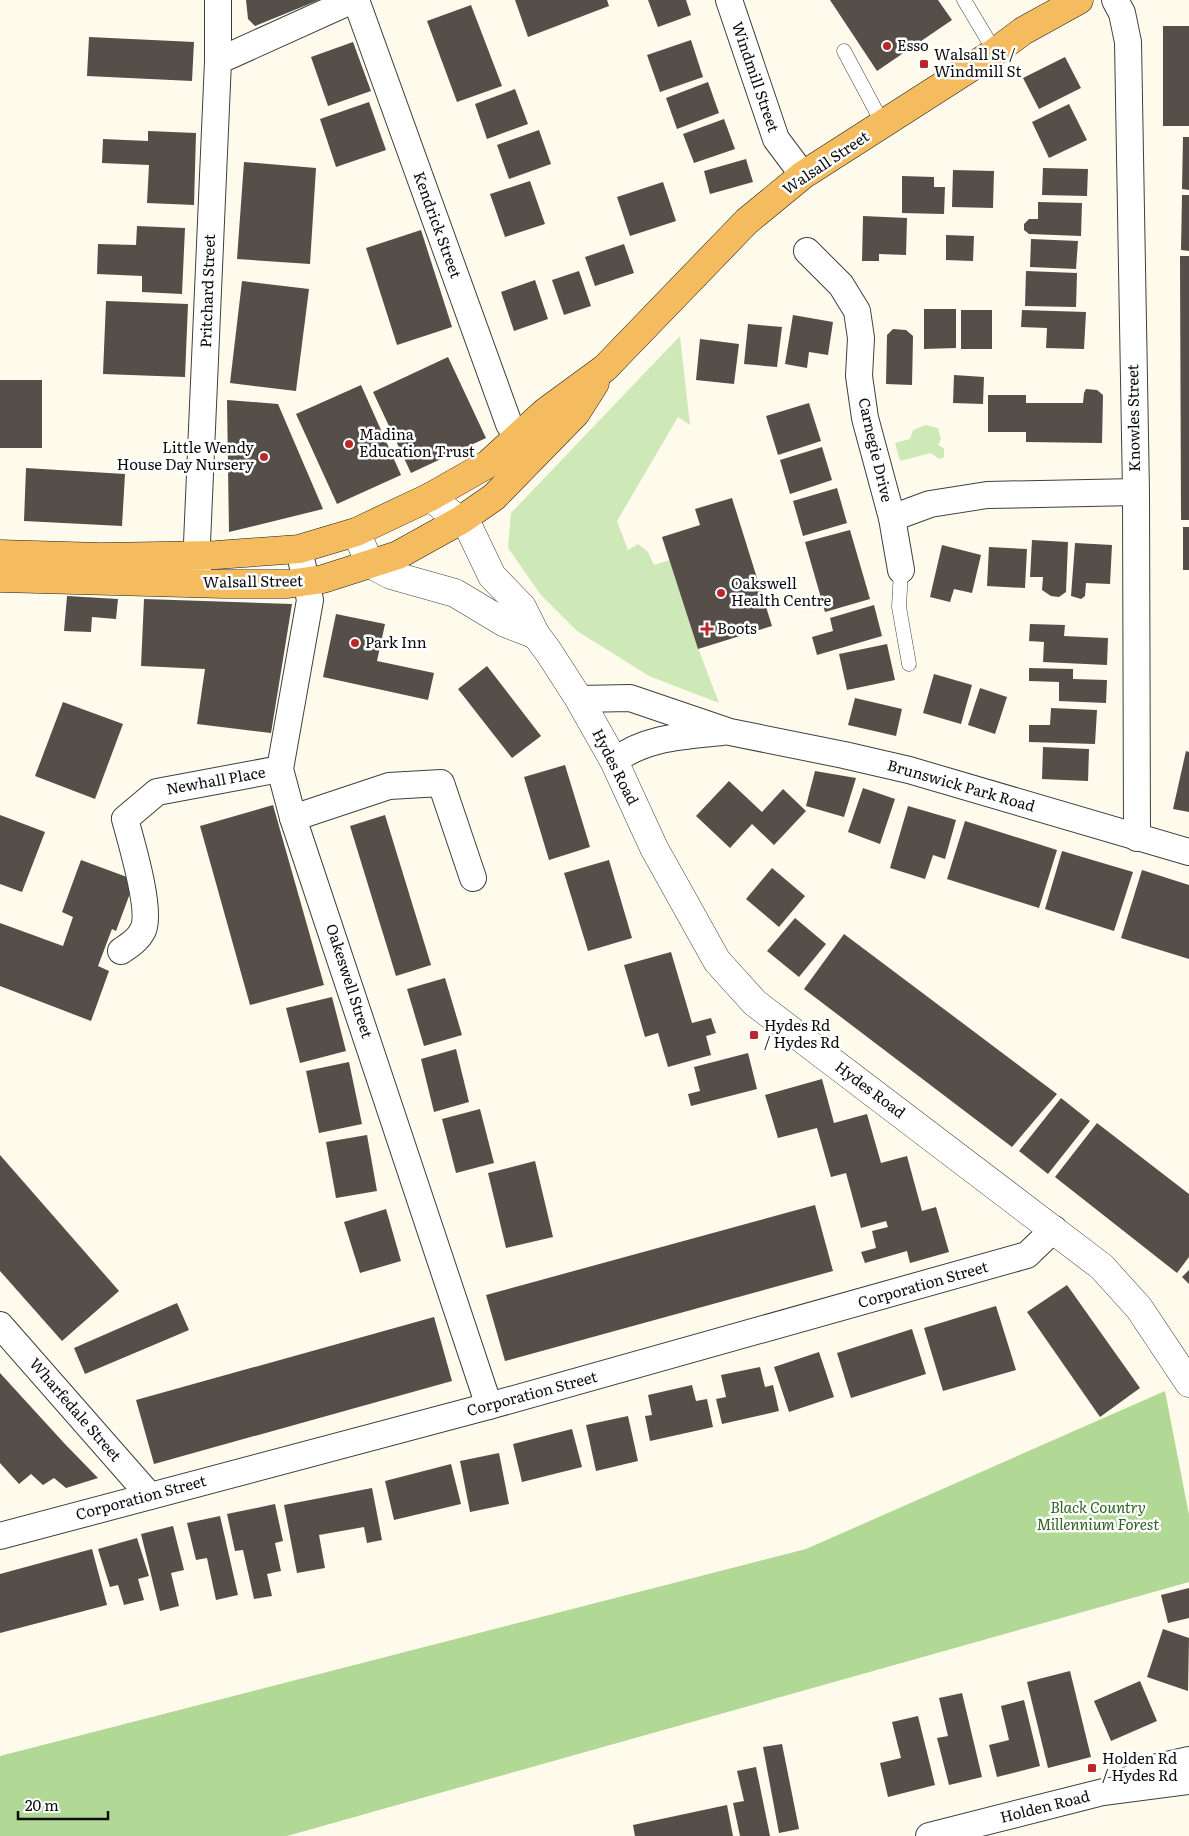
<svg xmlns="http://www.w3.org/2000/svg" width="1189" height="1836" viewBox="0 0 1189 1836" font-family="Literata,serif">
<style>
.green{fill:#cfe8b7}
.forest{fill:#b2d896}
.building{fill:#554e49}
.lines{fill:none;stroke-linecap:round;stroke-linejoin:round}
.service-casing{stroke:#3f3f3f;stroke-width:15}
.minor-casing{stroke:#3f3f3f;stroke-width:28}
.tertiary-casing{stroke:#3f3f3f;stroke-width:29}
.trunk-casing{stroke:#1d1d1d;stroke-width:29}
.service{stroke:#fff;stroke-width:14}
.minor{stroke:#fff;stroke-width:26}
.tertiary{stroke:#fff;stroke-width:28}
.trunk{stroke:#f4bc5e;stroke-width:28}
.poi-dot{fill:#b9272b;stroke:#fff;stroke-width:2}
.labels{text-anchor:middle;stroke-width:5;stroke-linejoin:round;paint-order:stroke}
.poi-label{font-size:15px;fill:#0c0c0c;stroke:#fff;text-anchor:start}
.street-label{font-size:15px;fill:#0c0c0c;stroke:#fff}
.park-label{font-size:15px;font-style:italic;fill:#2b621e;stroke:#fff}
</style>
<rect width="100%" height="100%" fill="#fffbec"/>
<!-- green -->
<g class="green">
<path d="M680,336L690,425L678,417L617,521L628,550L638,544L648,552L654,565L670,560L696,643L719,703L649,676L577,631L541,595L508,548L511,513Z"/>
<path d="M926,425L938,428L941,439L938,445L944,448V457L939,459L931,453L900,461L895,443L910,439L913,430Z"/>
</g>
<!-- forest -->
<path class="forest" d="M1165,1391L1189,1515V1582L287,1836H0V1756L806,1549Z"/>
<!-- building -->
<g class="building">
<path d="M246,0H319L255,26L248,19Z"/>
<path d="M515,0H607L609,6L528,37Z"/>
<path d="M648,0H686L691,15L658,27Z"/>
<path d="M830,0H938L952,20L877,71Z"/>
<path d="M471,5L502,86L457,102L427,21Z"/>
<rect x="1163" y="26" width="26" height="100"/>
<path d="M89,37L194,42L192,81L87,76Z"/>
<path d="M691,40L703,77L660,92L647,55Z"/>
<path d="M353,42L371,91L328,106L311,57Z"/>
<path d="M1065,57L1081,88L1039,109L1023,78Z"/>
<path d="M708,82L719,113L677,129L666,98Z"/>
<path d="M515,89L528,124L487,139L475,104Z"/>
<path d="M369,102L386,150L336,167L320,119Z"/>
<path d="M1069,104L1087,140L1049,158L1032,122Z"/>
<path d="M724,119L735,149L694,163L683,134Z"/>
<path d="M539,130L551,164L509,179L497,145Z"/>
<path d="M148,131L196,133L194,205L147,203L149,165L102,163L103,139L148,141Z"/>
<path d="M1183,137H1189V190L1182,189Z"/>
<path d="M746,159L753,182L710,194L704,171Z"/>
<path d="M244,162L316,168L310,264L237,259Z"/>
<path d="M1043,168L1088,169L1087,196L1042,195Z"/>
<path d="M953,170L994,171L993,208L952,207Z"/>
<path d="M902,176L934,177V187H945L944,214L902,213Z"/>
<path d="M530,181L545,224L505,237L490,194Z"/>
<path d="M663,182L676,221L630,236L617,197Z"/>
<path d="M1182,195H1189V251L1181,250Z"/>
<path d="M1038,202L1082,203L1081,236L1029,234L1024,230V224L1029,219H1038Z"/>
<path d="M863,216L907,218L906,255L879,254V261H862Z"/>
<path d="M137,226L185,228L182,294L142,292V276L97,274L98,244L136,245Z"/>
<path d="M421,230L452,327L397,345L366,248Z"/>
<path d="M946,235L974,236L973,261L946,260Z"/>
<path d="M1031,239L1078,241L1076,269L1030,267Z"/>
<path d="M624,244L634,273L595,286L585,257Z"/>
<path d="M1180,256H1189V520H1181Z"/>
<path d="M579,271L591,306L564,315L552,280Z"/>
<path d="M1026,271L1077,273L1076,307L1025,306Z"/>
<path d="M535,280L548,319L514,331L501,292Z"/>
<path d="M242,281L309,289L296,391L230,383Z"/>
<path d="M106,301L188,304L185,377L103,374Z"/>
<path d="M924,309H956V348L924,349Z"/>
<rect x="961" y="310" width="31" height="39"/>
<path d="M1022,310L1086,312L1084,349L1046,348L1047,328L1021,327Z"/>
<path d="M793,315L833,322L828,355L809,352L807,368L785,364Z"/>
<path d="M748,324L782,327L777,367L744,364Z"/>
<path d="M893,329L906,330L913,336L912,385L886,384L887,335Z"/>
<path d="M700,339L739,344L734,384L696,380Z"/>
<path d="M448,357L486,438L411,473L373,392Z"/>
<path d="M954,375L984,377L983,404L953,403Z"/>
<rect x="0" y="380" width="42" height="68"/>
<path d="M361,385L401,475L337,504L296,414Z"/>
<path d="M1086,389L1097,390L1103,395L1102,443L1026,442V432H988V395H1026V403H1083L1084,393Z"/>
<path d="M227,400L278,404L323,509L229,532Z"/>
<path d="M809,403L821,441L778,455L766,416Z"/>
<path d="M822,447L832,480L790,494L780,460Z"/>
<path d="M26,468L125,474L122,526L24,521Z"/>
<path d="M837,488L847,523L803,536L793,501Z"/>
<path d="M732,498L772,626L698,649L662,537L700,525L695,509Z"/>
<rect x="1183" y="527" width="6" height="43"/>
<path d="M850,530L870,599L825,612L805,542Z"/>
<path d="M1032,540L1068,542L1066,592L1059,597L1051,596L1042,590L1043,577H1030Z"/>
<path d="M1075,543L1112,545L1110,584L1086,583L1085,596L1081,599L1071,596Z"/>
<path d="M942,545L981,555L972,593L954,589L950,602L930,597Z"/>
<path d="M989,547L1027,549L1025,588L987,586Z"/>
<path d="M67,596L118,599L116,619L92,617L91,632L64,631Z"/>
<path d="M144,599L292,604L271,733L197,724L205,669L141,666Z"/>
<path d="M874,605L882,636L817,655L812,637L833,631L830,618Z"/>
<path d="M336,614L385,624L377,661L434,673L428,700L323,677Z"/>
<path d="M1030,624L1065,625L1064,636L1108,638L1107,665L1043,662L1044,642L1029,641Z"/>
<path d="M887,644L895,680L847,690L839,654Z"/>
<path d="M487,666L541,736L512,758L458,689Z"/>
<path d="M1029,668L1073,669V679L1107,680L1106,703L1059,701V682L1029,681Z"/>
<path d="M934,674L972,685L961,724L923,713Z"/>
<path d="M980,688L1007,697L995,734L968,725Z"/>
<path d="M855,698L902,709L896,736L848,725Z"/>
<path d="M63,702L123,724L95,799L35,776Z"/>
<path d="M1051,708L1097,710L1095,744L1029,742V725H1050Z"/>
<path d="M1043,747L1089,749L1088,781L1042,779Z"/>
<path d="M1186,751L1189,752V812L1173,809Z"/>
<path d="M565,765L590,847L549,860L524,777Z"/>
<path d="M815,771L856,778L844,817L806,806Z"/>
<path d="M729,781L762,812L783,789L806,811L774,845L752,824L730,848L696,816Z"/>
<path d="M863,788L895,799L880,844L848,832Z"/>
<path d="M273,805L324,985L250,1005L200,826Z"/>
<path d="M908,806L956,820L945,859L933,855L925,879L890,868Z"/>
<path d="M0,815L45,832L22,892L0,884Z"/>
<path d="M385,815L431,965L396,976L350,826Z"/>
<path d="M965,821L1057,850L1039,908L947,879Z"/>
<path d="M1062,851L1133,872L1114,931L1045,909Z"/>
<path d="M81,860L135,880L116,931L112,929L98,966L109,971L91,1021L0,986V923L63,946L73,917L62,912Z"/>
<path d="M609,860L632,938L588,951L564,873Z"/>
<path d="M772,868L805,896L779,927L746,899Z"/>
<path d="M1142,870L1189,885V959L1121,938Z"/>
<path d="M795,918L826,944L799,977L767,951Z"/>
<path d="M844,934L1057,1094L1012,1147L804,989Z"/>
<path d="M671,952L692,1023L711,1018L716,1033L706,1036L711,1055L668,1067L658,1033L645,1037L624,965Z"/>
<path d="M445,978L462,1035L424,1046L407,989Z"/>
<path d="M332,997L346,1051L300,1063L286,1008Z"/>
<path d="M456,1049L469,1102L434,1112L421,1059Z"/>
<path d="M748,1053L757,1089L691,1106L688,1094L700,1091L694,1067Z"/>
<path d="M349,1062L362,1124L319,1133L306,1071Z"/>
<path d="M822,1079L834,1123L867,1114L881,1163L907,1156L922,1211L936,1207L949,1252L910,1263L907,1251L865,1263L861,1252L876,1248L872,1231L888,1227L886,1221L861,1228L846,1173L831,1177L817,1128L778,1138L765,1095Z"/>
<path d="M1061,1098L1090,1121L1048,1174L1019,1151Z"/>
<path d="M480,1109L494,1163L456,1173L442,1119Z"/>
<path d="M1097,1123L1189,1194V1257L1177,1273L1055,1177Z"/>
<path d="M367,1135L377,1191L336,1198L326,1142Z"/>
<path d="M0,1155L119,1291L62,1341L0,1271Z"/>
<path d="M535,1161L553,1237L506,1248L488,1173Z"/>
<path d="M815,1205L833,1271L505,1361L486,1295Z"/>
<path d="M386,1209L401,1261L360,1273L344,1222Z"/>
<path d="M1189,1270V1284L1182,1277Z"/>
<path d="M1067,1285L1140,1388L1100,1417L1027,1312Z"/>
<path d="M177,1303L189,1330L85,1374L74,1348Z"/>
<path d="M996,1306L1016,1370L943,1391L924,1328Z"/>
<path d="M434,1317L452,1381L154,1464L136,1400Z"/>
<path d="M912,1329L926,1374L851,1398L837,1353Z"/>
<path d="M819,1352L834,1397L789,1412L774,1367Z"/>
<path d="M760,1367L765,1387L773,1385L779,1411L722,1424L716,1399L726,1397L721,1375Z"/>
<path d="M0,1373L64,1443L98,1478L66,1488L54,1478L43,1485L31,1474L19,1484L0,1463Z"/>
<path d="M692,1385L696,1401L707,1399L713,1427L650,1441L645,1416L652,1415L648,1395Z"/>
<path d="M628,1416L638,1461L596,1471L586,1425Z"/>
<path d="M572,1429L582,1467L522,1482L513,1444Z"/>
<path d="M499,1453L509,1504L470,1512L460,1461Z"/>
<path d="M451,1464L461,1504L394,1520L385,1481Z"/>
<path d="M372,1488L382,1540L367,1543L364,1527L319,1535L325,1568L297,1573L284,1505Z"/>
<path d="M275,1504L283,1541L275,1543L281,1571L267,1574L272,1596L254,1599L243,1550L235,1551L227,1514Z"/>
<path d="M220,1516L238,1595L216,1600L207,1558L196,1560L187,1523Z"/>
<path d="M173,1526L184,1570L171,1573L179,1606L160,1611L141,1534Z"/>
<path d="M137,1538L149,1576L138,1579L144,1600L124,1605L118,1585L110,1587L98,1549Z"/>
<path d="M92,1549L107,1605L0,1633V1574Z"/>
<path d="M1189,1588V1618L1168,1623L1161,1595Z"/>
<path d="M1163,1629L1189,1638L1188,1691L1147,1677Z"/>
<path d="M1070,1671L1091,1757L1048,1768L1027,1682Z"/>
<path d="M1140,1681L1157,1721L1111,1741L1094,1701Z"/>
<path d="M962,1693L982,1777L949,1785L937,1738L948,1736L939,1698Z"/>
<path d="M1024,1700L1040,1766L997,1777L989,1745L1009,1740L1001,1706Z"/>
<path d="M918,1716L935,1785L888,1797L880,1763L901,1758L892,1722Z"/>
<path d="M782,1744L799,1829L779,1833L763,1747Z"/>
<path d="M756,1767L770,1836H740L733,1803L744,1801L737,1771Z"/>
<path d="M727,1805L733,1836H635L633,1825Z"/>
</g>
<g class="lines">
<!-- service casing -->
<g class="service-casing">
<g id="service">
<path d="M964,0L995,52"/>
<path d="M844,51L883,124"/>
<path d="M901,570L899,607L909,664"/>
</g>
</g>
<!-- minor casing -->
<g class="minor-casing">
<g id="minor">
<path d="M356,0L509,424L529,457"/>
<path d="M729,0L776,139L803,175"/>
<path d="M1115,0L1122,13L1128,42L1136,492L1137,838"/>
<path d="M218,61L353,0"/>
<path d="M807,251L841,285L857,311L861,338L859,376L865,418L892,518L901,570"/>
<path d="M892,518L930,504L987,495L1136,492"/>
<path d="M299,549L310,600L280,769L293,818L489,1406"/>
<path d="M198,577L197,543L218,61V0"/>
<path d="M579,699L630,698L730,732L844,755L909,770L1189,852"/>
<path d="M614,761C646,737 683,736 722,732"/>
<path d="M293,818L389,786L441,783L473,878"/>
<path d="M121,951C130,945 138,940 143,930C152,911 131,841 125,819L157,792L280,769"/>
<path d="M0,1325L150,1496"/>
<path d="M0,1536L489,1406L1027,1255L1054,1229"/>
<path d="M1126,1781L1154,1768L1189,1760"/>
<path d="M929,1836L1103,1792L1189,1781"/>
</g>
</g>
<!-- tertiary casing -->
<g class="tertiary-casing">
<g id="tertiary">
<path d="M430,497L469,528L492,576L522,607L536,635L548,651L579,699L614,761L654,848L717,961L755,1003L1102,1267L1139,1308L1189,1383"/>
<path d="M356,532L370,564L391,575L455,593L505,623L536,635"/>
</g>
</g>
<!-- trunk casing -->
<g class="trunk-casing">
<g id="trunk">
<path d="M0,554L101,557L216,555L299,549L356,532L430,497L488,464L545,412L605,368L747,221L803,175L995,52L1023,31L1079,0"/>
<path d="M0,578L223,584H288L323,579L398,555L461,520L494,497L576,413L595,383"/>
</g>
</g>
<!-- service -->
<use href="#service" class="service"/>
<!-- minor -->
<use href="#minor" class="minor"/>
<!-- tertiary -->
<use href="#tertiary" class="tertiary"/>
<!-- trunk -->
<use href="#trunk" class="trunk"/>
</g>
<!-- markers -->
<g class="poi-dot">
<circle cx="887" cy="46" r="5"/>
<rect x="919" y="59" width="10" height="10" rx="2.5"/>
<circle cx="349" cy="444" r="5"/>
<circle cx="264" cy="457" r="5"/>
<circle cx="721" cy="593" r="5"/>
<path d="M704.5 621.5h5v5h5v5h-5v5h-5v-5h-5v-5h5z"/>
<circle cx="355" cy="643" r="5"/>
<rect x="749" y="1030" width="10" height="10" rx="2.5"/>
<rect x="1087" y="1763" width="10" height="10" rx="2.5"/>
</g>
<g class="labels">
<!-- poi labels -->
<g class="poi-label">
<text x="897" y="51">Esso</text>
<text x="934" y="60">Walsall St /<tspan x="934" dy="17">Windmill St</tspan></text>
<text x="359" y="440">Madina<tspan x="359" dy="17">Education Trust</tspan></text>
<text x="254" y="453" text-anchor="end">Little Wendy<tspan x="254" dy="17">House Day Nursery</tspan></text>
<text x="731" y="589">Oakswell<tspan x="731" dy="17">Health Centre</tspan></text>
<text x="717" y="634">Boots</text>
<text x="365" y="648">Park Inn</text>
<text x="764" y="1031">Hydes Rd<tspan x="764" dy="17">/ Hydes Rd</tspan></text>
<text x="1102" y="1764">Holden Rd<tspan x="1102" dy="17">/ Hydes Rd</tspan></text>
</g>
<!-- street labels -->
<g class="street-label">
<text transform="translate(755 77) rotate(71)" y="5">Windmill Street</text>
<text transform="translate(826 163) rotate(-34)" y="5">Walsall Street</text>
<text transform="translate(437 225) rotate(70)" y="5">Kendrick Street</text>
<text transform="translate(208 291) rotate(-88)" y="5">Pritchard Street</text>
<text transform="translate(1134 418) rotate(-91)" y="5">Knowles Street</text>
<text transform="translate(875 450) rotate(77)" y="5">Carnegie Drive</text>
<text transform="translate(253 582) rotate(-1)" y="5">Walsall Street</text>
<text transform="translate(615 767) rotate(63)" y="5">Hydes Road</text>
<text transform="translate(216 781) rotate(-10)" y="5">Newhall Place</text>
<text transform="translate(961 786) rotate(16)" y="5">Brunswick Park Road</text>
<text transform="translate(349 981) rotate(72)" y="5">Oakeswell Street</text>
<text transform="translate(870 1090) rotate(37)" y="5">Hydes Road</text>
<text transform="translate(923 1285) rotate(-16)" y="5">Corporation Street</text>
<text transform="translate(532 1394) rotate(-15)" y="5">Corporation Street</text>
<text transform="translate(75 1410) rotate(49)" y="5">Wharfedale Street</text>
<text transform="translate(141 1498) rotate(-15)" y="5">Corporation Street</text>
<text transform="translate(1045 1807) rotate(-14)" y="5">Holden Road</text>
</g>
<!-- park labels -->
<g class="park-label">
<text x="1098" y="1513">Black Country<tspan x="1098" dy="17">Millennium Forest</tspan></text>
</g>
</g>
<!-- scale -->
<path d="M18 1811v8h90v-8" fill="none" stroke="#0c0c0c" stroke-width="2.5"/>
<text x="25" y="1811" font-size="15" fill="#0c0c0c" stroke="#ffffff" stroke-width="4" paint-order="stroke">20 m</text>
</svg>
